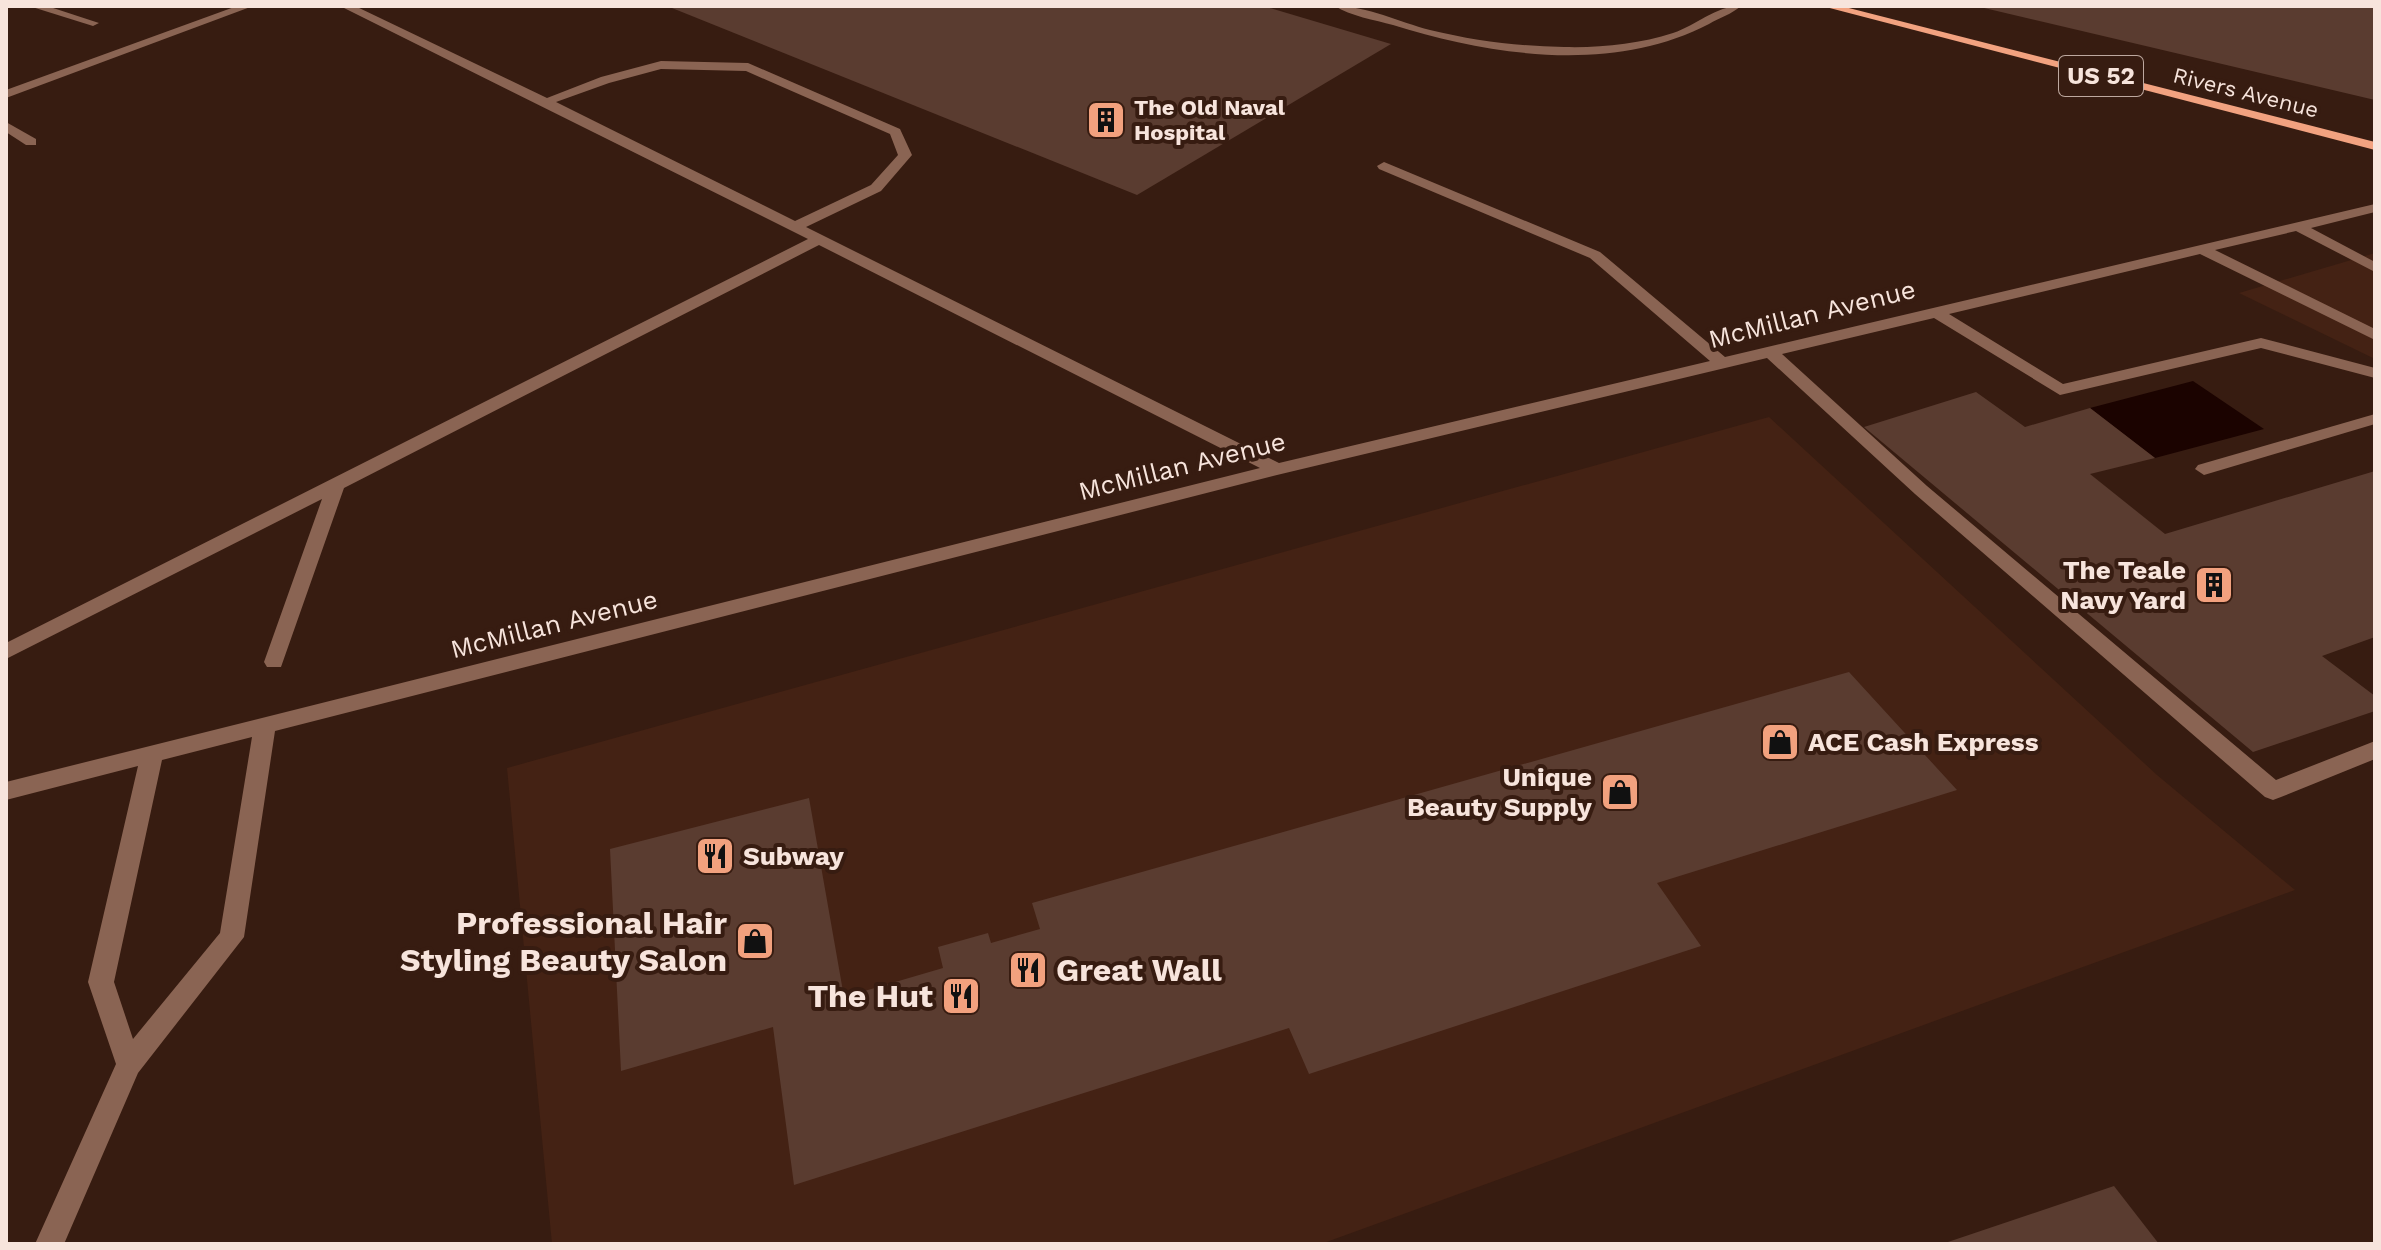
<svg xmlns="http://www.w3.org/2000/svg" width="2381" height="1250" viewBox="0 0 2381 1250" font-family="'Work Sans',sans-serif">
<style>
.built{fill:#442214}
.water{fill:#1b0300}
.building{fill:#5a3c30}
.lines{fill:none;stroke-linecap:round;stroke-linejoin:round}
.minor{fill:#8a6453;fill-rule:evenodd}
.major{fill:#f2a280;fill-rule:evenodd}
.labels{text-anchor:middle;stroke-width:8;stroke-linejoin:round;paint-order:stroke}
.far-street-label{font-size:22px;fill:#f7e4dc;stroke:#371c11}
.far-poi-label{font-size:22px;font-weight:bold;fill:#f7e4dc;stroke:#371c11;text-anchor:start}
.shield{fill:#371c11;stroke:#bda89f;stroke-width:2}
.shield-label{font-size:24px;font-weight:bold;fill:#f7e4dc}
.street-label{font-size:26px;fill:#f7e4dc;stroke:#371c11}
.poi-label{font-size:26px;font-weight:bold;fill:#f7e4dc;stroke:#371c11;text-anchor:end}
.near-poi-label{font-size:32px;font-weight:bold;fill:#f7e4dc;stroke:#371c11;text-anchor:end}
</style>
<rect width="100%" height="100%" fill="#371c11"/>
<!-- built -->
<g class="built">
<path d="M2375,253V359L2239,293Z"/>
<path d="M1769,417L2157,775L2295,890L1321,1244H552L507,768Z"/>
</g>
<!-- water -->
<path class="water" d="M2193,381L2264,429L2155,458L2090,408Z"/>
<!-- building -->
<g class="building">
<path d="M667,6H1263L1391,44L1137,195Z"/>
<path d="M1980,6H2375V100L1980,7Z"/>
<path d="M1976,392L2025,427L2090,408L2155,458L2090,474L2165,534L2375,471V637L2322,656L2375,696V711L2253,752L1864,427Z"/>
<path d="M1849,672L1957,790L1657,883L1701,946L1309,1074L1289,1028L794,1185L773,1027L621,1071L610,849L809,798L844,997L943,968L938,947L988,933L991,943L1040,929L1032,903Z"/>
<path d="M2114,1186L2159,1244H1945V1243Z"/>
</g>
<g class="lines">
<!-- minor -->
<g class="minor">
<path d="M29,6H47L99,23L93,26Z"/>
<path d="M237,6H253L6,98V90Z"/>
<path d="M340,6H355L547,98L601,77L661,61L748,63L900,129L912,155L881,191L806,227L1279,463L1710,361L1590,258L1379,169L1377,166L1384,162L1600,252L1725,357L2375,204V212L2311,228L2375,262V272L2296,231L2215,250L2375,329V340L2200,254L1949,314L2063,384L2261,338L2375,368V378L2261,348L2060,395L1934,318L1782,354L1927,486L2276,780L2375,741V759L2281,797L2273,800L2265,797L1915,494L1767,358L1277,475L275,731L244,937L138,1073L64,1244H35L116,1064L88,982L138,766L6,800V782L1260,468L819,245L344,488L281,667H267L264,662L322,499L6,659V643L808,239ZM661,69L746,71L890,134L898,155L871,185L795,221L556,102L609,83ZM252,737L220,933L133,1039L114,982L162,760Z"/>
<path d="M1335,6C1368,6 1399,22 1430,30C1475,41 1518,46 1564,47C1600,48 1639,44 1673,33C1697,25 1715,6 1741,6C1732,14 1719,18 1709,24C1613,74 1492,56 1393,25C1375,20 1350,16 1335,6Z"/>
<path d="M6,122L36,139V145H26L6,132Z"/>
<path d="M2375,414V424L2204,475L2195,469L2198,465Z"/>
</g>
<!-- major -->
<path class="major" d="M1822,6H1841L2375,142V150Z"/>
</g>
<!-- icons -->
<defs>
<g id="building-square" transform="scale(2)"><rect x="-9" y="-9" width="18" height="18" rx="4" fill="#f2a17e" stroke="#371c11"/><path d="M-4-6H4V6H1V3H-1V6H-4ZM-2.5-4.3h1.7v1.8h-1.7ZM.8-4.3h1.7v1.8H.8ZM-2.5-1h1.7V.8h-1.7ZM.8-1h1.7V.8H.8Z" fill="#111"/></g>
<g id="shop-square" transform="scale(2)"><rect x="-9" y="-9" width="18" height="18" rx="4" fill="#f2a17e" stroke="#371c11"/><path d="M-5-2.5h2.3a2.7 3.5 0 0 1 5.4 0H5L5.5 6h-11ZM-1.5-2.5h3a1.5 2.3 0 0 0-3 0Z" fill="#111"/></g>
<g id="restaurant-square" transform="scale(2)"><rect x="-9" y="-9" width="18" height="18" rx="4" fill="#f2a17e" stroke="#371c11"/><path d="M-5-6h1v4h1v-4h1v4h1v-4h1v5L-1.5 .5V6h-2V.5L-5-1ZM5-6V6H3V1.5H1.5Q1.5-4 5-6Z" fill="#111"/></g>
</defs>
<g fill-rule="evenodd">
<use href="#building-square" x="1106" y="120"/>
<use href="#building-square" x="2214" y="585"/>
<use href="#shop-square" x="1780" y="742"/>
<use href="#shop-square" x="1620" y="792"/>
<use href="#restaurant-square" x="715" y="856"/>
<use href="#shop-square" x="755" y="941"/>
<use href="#restaurant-square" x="1028" y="970"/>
<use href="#restaurant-square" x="961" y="996"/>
</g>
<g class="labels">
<!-- far-street labels -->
<g class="far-street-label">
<text transform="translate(2246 92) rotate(14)" y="8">Rivers Avenue</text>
</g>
<!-- far-poi labels -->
<g class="far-poi-label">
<text x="1134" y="115">The Old Naval<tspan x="1134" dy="25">Hospital</tspan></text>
</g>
<!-- shield labels -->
<rect class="shield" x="2059" y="56" width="84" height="40" rx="6"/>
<g class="shield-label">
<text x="2101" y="84">US 52</text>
</g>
<!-- street labels -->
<g class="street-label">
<text transform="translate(1812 314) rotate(-14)" y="9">McMillan Avenue</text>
<text transform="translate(1182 466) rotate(-14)" y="9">McMillan Avenue</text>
<text transform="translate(554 624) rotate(-14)" y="9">McMillan Avenue</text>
</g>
<!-- poi labels -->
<g class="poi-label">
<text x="2186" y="579">The Teale<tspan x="2186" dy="30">Navy Yard</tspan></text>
<text x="1808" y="751" text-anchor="start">ACE Cash Express</text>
<text x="1592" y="786">Unique<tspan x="1592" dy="30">Beauty Supply</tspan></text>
<text x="743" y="865" text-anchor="start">Subway</text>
</g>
<!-- near-poi labels -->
<g class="near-poi-label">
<text x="727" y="934">Professional Hair<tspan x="727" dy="37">Styling Beauty Salon</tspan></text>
<text x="1056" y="981" text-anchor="start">Great Wall</text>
<text x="933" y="1007">The Hut</text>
</g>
</g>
<!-- border -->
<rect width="2381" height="1250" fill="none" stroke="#f7e4dc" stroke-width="16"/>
</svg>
